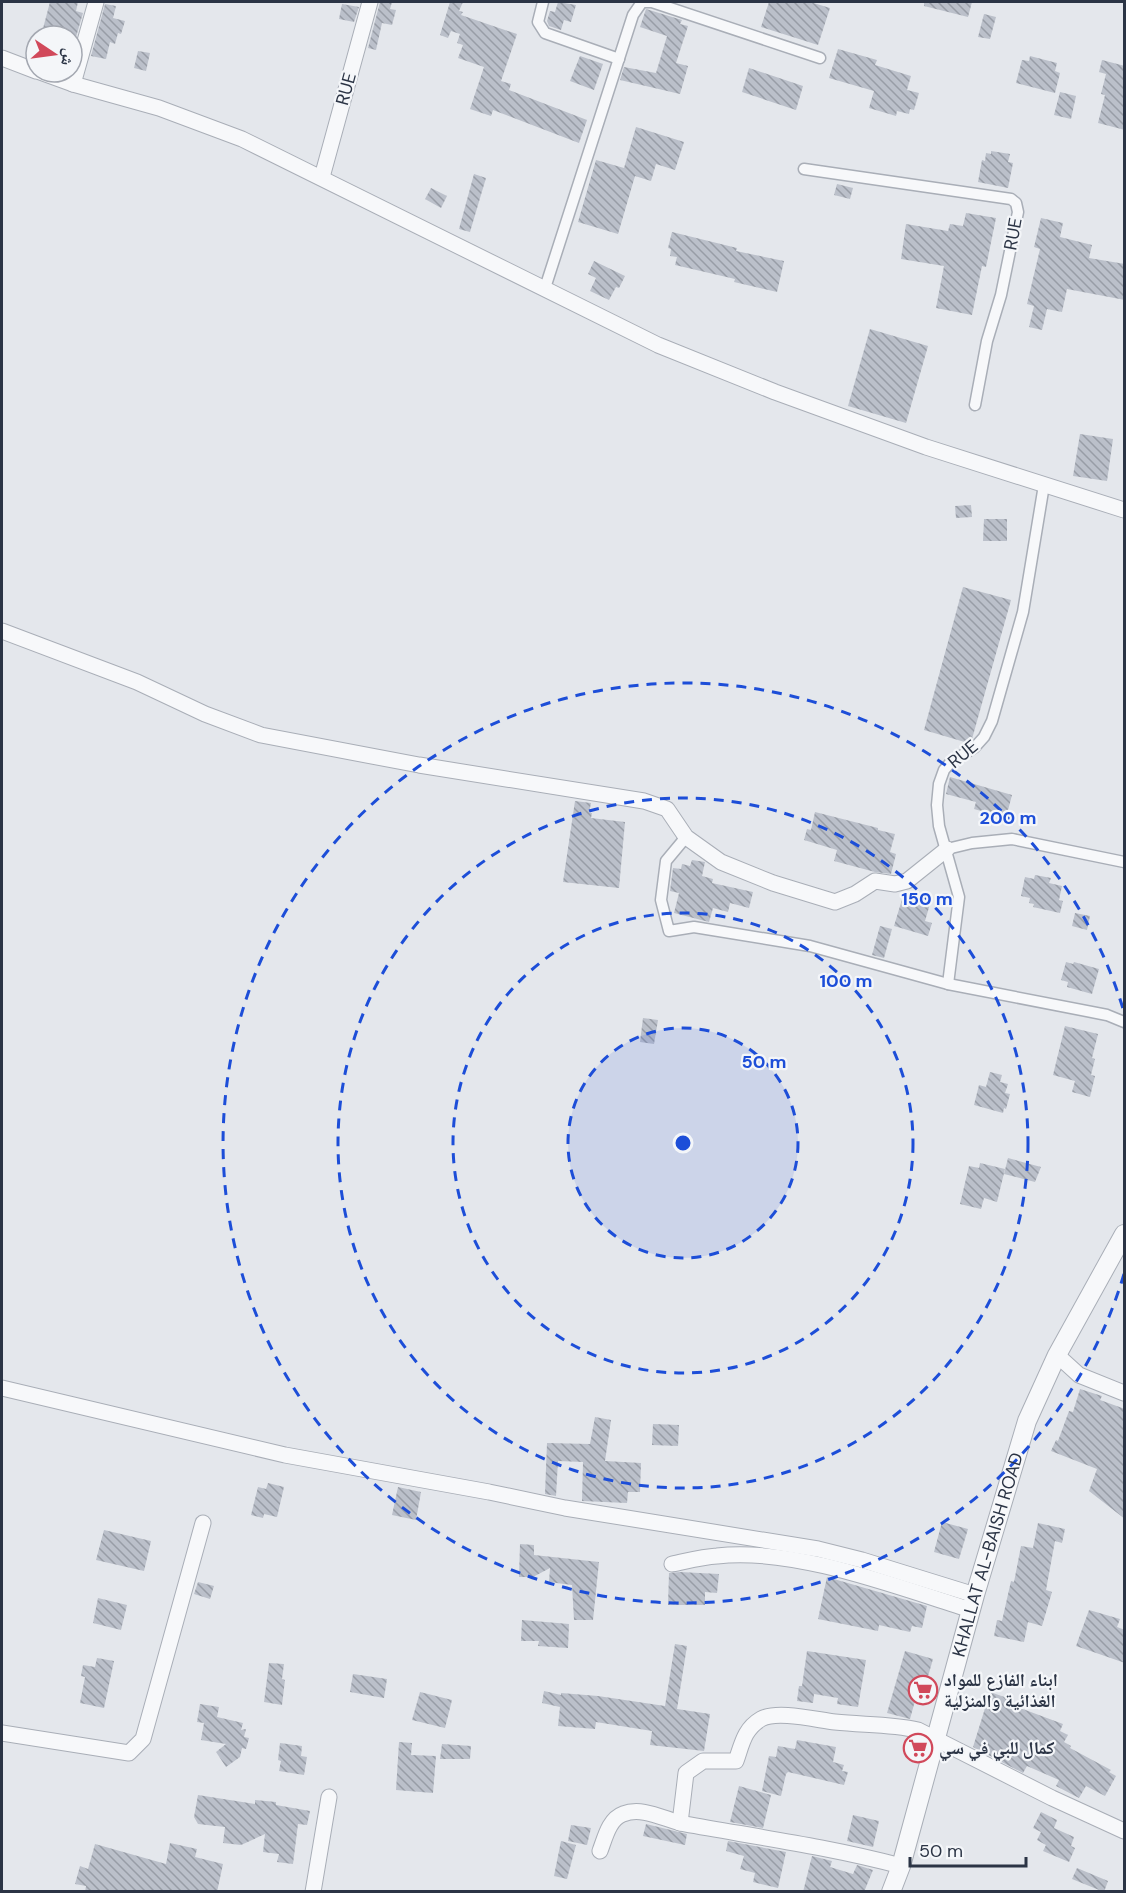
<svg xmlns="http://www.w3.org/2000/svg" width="1126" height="1893" viewBox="0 0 1126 1893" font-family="'DM Sans','Noto Naskh Arabic',sans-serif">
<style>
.building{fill:url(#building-back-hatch)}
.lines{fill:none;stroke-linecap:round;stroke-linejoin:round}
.pedestrian-casing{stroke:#a9aeb7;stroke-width:13}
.minor-casing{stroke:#a9aeb7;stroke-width:17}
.tertiary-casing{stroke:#a9aeb7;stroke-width:20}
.pedestrian{stroke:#f7f8fa;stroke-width:10}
.minor{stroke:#f7f8fa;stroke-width:15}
.tertiary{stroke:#f7f8fa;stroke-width:18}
.ring{fill:none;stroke:#1d4ed8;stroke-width:3;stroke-dasharray:10 8}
.labels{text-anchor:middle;stroke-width:4.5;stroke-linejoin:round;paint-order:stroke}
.street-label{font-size:18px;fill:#2b3445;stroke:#f4f6f9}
.poi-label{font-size:18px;font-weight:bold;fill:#2b3445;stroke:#f4f6f9;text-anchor:start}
.centre{fill:#1d4ed8;stroke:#f4f6f9;stroke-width:3}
.ring-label{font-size:18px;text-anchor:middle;font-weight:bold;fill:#1d4ed8;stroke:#f4f6f9;stroke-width:4.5;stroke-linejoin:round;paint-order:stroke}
</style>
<defs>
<pattern id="building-back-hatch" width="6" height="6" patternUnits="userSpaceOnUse" patternTransform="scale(1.5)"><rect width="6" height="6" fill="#bbc0ca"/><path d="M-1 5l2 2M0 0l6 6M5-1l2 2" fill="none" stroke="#989da6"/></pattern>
</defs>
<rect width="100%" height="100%" fill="#e4e7ec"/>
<!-- building -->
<g class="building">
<path d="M50,2H78L76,11L83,13L76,37L41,36Z"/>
<path d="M380,2H392L390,9L396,10L392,25L382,23L376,50L368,48Z"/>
<path d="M450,2H463L459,11L463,12L461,15L517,34L501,81L511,84L509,90L587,120L579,143L493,110L491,116L470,109L484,67L458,58L463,45L457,43L460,34L451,31L448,38L440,35Z"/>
<path d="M558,2L576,5L571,22L564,20L561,30L549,26L547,21L550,11L555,12Z"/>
<path d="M769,2H810L830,8L818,45L761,27Z"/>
<path d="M924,2H972L968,17L924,6Z"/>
<path d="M105,4L116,6L113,18L125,21L121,34L118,33L115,44L110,42L106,59L91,56Z"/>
<path d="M342,4L359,7L354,22L339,19Z"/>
<path d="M646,9L682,20L680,24L688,26L676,63L688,66L680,94L620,80L624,67L656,73L667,36L640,27Z"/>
<path d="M984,14L996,17L990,39L978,37Z"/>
<path d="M838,49L877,60L875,65L911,76L907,90L919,93L914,110L910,109L909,114L897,111L896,116L869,108L874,91L829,78Z"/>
<path d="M138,51L150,53L146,71L134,68Z"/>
<path d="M580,56L603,64L594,90L570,81Z"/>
<path d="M1030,56L1057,63L1055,71L1060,73L1055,93L1016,83L1022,60L1029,61Z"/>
<path d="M1102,60L1125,66V130L1098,123L1105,95L1101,94L1106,74L1099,72Z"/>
<path d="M749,68L803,86L796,110L742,92Z"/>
<path d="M1060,92L1076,96L1071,119L1054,115Z"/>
<path d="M636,127L684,142L675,170L656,164L651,181L635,176L618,234L578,222L596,160L624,168Z"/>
<path d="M991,151L1010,154L1008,162L1013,163L1008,188L978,182L982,160L985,161L986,153L991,154Z"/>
<path d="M474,174L486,178L470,232L459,229Z"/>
<path d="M837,184L853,188L850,199L834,195Z"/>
<path d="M431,188L447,196L441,208L425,199Z"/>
<path d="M966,213L996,218L986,267L982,266L972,315L936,308L944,266L901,259L906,224L948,231L950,224L963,226Z"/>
<path d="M1041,218L1063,223L1060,237L1092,245L1089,258L1125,264V300L1067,289L1062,312L1047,309L1042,330L1029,327L1034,306L1027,304L1040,249L1034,247Z"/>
<path d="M672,232L737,248L736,251L784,261L777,292L734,282L735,279L675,265L677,257L670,256L671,249L668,248Z"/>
<path d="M594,261L625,276L619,288L616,287L609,300L590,291L596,278L588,274Z"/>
<path d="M870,329L928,346L906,423L848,406Z"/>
<path d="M1080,434L1113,439L1107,481L1073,476Z"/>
<path d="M971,505L972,517L956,518L955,506Z"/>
<path d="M984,519H1007V541H983Z"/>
<path d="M963,587L1011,600L972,739L968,743L924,730Z"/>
<path d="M950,777L1012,795L1006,818L974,809L976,802L946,794Z"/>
<path d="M575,801L591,803L589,813H592L591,818L625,822L619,888L563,882Z"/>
<path d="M815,812L878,828V830L895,834L890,852L896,854L891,874L875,872L834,861L837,850L804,840L807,829L811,830Z"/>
<path d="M692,860L705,862L702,876L713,879L712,883L753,892L749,908L730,903L728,912L713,908L709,922L674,913L679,893L670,891L673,868L681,869L682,864L690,866Z"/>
<path d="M1035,875L1051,878L1049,883L1062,886L1059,900L1063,901L1060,913L1033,907L1034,904L1029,903L1030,898L1021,896L1025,877L1034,879Z"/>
<path d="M903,896L930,904L925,921L932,923L928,936L894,926Z"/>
<path d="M1075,913L1090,916L1087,930L1072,926Z"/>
<path d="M880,926L892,929L884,958L872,955Z"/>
<path d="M1066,962L1073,964L1074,962L1099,969L1092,994L1067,987L1068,982L1061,980Z"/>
<path d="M643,1018L658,1020L654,1044L640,1042Z"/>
<path d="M1065,1026L1098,1034L1092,1058L1095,1059L1091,1075L1095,1076L1090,1097L1072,1092L1075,1081L1053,1075Z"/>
<path d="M990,1072L1002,1075L1000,1082L1008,1084L1005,1093L1010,1094L1006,1109L1004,1108L1003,1113L974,1105L979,1085L986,1087Z"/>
<path d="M1008,1158L1041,1167L1035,1182L1004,1174Z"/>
<path d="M980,1163L1005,1169L997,1202L984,1198L981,1209L960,1204L969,1166L979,1168Z"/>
<path d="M1080,1389L1102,1396L1100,1400L1125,1409V1519L1089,1491L1097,1469L1051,1451L1056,1440L1058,1441L1069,1411L1073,1412Z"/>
<path d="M595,1417L611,1420L605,1461L641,1463L640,1492H628L627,1503L582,1501L583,1462L558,1461L556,1496L545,1494L547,1443L590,1444Z"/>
<path d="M653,1424L679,1425L678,1446L652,1445Z"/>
<path d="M268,1483L284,1487L277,1517L264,1514L263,1518L251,1515L258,1487L266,1489Z"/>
<path d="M398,1487L421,1492L416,1520L392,1515Z"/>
<path d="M942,1522L968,1529L959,1559L934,1552Z"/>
<path d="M1038,1523L1065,1529L1062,1543L1055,1541L1046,1590L1052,1592L1042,1626L1028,1622L1024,1642L994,1636L997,1620L1002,1621L1011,1581L1014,1582L1021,1546L1033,1548Z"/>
<path d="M104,1530L151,1541L144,1571L96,1560Z"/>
<path d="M520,1544L534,1545V1555L599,1562L593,1620H574L572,1585L549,1582L550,1568L533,1577H519Z"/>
<path d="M680,1572L719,1574L717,1593L705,1592V1605H668L669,1573Z"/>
<path d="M827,1577L927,1606L922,1628L912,1626L910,1632L879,1625L878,1631L818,1619Z"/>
<path d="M198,1582L214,1586L210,1599L194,1594Z"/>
<path d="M98,1598L127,1605L121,1630L93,1623Z"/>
<path d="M1089,1610L1120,1619L1117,1627L1125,1630V1663L1076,1646Z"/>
<path d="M522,1620L569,1624L568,1648L538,1646L539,1641H521Z"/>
<path d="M675,1644L687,1646L677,1709L710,1714L704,1751L650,1745L652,1731L596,1722L595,1729L558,1726L560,1707L542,1703L544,1691L561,1695V1693L598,1696L665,1706Z"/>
<path d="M807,1651L866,1660L858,1707L837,1704L838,1698L814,1694L813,1703L797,1701L799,1686H802Z"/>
<path d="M905,1651L933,1659L927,1680L921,1679L910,1719L887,1713Z"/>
<path d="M97,1658L114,1661L104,1708L80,1703L85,1677L81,1676L83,1665L95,1667Z"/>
<path d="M269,1663L284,1664L282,1679L285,1680L282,1705L264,1702Z"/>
<path d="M353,1674L387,1679L384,1698L350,1692Z"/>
<path d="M420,1692L452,1700L445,1728L412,1720Z"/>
<path d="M990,1692L1013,1700L1012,1705L1063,1724L1060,1731L1068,1735L1064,1742L1071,1746L1070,1748L1111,1770L1109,1772L1116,1776L1105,1796L1086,1786L1079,1798L1056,1786L1059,1780L1027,1766L1023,1773L973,1747Z"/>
<path d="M200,1704L219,1707L217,1717L243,1723L241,1730L246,1729L244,1737L249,1738L246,1749L242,1748L240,1757L226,1767L216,1752L226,1744L201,1740L204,1723L197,1722Z"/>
<path d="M797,1740L836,1747L833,1762L844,1765L842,1771L848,1772L844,1785L788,1772L786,1774L781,1796L762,1791L769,1756L776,1757L778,1746L795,1749Z"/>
<path d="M399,1742L412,1743L411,1755L436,1756L433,1793L396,1790Z"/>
<path d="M280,1743L302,1746L301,1756L307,1757L304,1775L279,1771L281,1761L278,1760Z"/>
<path d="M442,1744L471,1746L470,1759H440Z"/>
<path d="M739,1786L771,1795L763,1828L730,1822Z"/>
<path d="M198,1795L255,1804V1800L276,1802V1805L310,1811L307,1825L298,1824L293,1864L277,1862L279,1854L263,1852L265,1834L241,1845L223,1843L225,1827L198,1824L194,1817Z"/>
<path d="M1041,1812L1057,1820L1054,1828L1074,1837L1071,1846L1075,1848L1069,1862L1043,1851L1046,1845L1037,1840L1041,1832L1033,1828Z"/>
<path d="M853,1815L879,1821L873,1847L847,1841Z"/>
<path d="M646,1824L687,1834L685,1845L643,1836Z"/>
<path d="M571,1825L591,1828L587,1845L568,1841Z"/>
<path d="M561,1841L576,1845L567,1879L554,1876Z"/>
<path d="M728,1841L786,1852L778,1888L753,1882L755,1873L740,1869L744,1856L726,1851Z"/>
<path d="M170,1843L197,1849L195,1857L223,1864L217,1892H85L86,1886L75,1884L80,1866L88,1869L95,1844L166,1864Z"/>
<path d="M812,1856L832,1861L830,1867L853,1874L857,1865L873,1870L864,1892H803Z"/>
<path d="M1077,1868L1108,1881L1104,1892L1072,1879Z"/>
</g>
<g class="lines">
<!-- pedestrian casing -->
<g class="pedestrian-casing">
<g id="pedestrian">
<path d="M543,2L538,22L545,33L619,59"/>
<path d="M804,169L1011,199L1016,203L1018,212L1001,295L987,341L975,405"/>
<path d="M545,288L633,15L642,2H652L820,58"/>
<path d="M686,837L666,861L661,900L669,931L694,927L810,946L948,984L1107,1015L1124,1022"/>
<path d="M947,849L972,843L1012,839L1124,862"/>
<path d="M948,984L959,897L939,826L937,805L939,784L944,770L950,763L975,747L984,737L992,721L1023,612L1044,485"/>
</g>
</g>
<!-- minor casing -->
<g class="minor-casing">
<g id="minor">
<path d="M2,58L36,71"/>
<path d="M40,72L73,84L159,108L242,139L658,345L775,392L926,447L1124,510"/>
<path d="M73,84L96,2"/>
<path d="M322,177L370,2"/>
<path d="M2,631L137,682L205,714L261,735L419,765L644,801L667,809L686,837L721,862L773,883L835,902L855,894L875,881L895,884L907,881L947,849"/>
<path d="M1057,1355L1079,1375L1124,1393"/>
<path d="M2,1388L285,1455L489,1492L565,1508L818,1549L862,1560L975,1595"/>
<path d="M672,1564C687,1561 702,1557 717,1556C794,1547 897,1587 971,1610"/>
<path d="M2,1733L129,1753L143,1739L203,1523"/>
<path d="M680,1823L686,1773L703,1761H736C742,1744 744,1729 761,1719C777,1710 817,1720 835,1722C863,1725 891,1724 918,1730L1052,1798L1124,1831"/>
<path d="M600,1851C605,1838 609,1819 623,1814C643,1806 665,1820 685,1824C757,1837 830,1847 901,1866"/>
<path d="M313,1892L329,1797"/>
</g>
</g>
<!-- tertiary casing -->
<g class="tertiary-casing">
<g id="tertiary">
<path id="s1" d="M891,1892L901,1866L975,1595L1027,1421L1057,1355L1124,1234"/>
</g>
</g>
<!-- pedestrian -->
<use href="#pedestrian" class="pedestrian"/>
<!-- minor -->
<use href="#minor" class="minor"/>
<!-- tertiary -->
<use href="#tertiary" class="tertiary"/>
</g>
<!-- distance rings -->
<circle cx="683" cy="1143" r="115" fill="#1d4ed8" fill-opacity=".12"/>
<g class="ring">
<circle cx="683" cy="1143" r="115"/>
<circle cx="683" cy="1143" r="230"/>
<circle cx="683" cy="1143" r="345"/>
<path d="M1124 1274A460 460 0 1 1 1124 1012"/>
</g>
<!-- icons -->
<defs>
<g id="supermarket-ring" transform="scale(1.5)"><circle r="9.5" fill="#f4f6f9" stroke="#d1495b" stroke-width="1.5"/><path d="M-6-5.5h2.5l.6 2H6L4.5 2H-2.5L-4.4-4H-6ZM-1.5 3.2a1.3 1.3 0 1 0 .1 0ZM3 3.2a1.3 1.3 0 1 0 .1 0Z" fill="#d1495b"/></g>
</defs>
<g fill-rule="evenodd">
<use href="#supermarket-ring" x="923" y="1690"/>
<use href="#supermarket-ring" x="918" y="1748"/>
</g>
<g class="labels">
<!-- street labels -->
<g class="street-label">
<text transform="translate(346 89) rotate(-75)" y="6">RUE</text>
<text transform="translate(1013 234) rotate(-80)" y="6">RUE</text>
<text transform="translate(963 754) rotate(-40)" y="6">RUE</text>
<text dy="6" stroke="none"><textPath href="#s1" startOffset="351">KHALLAT AL-BAISH ROAD</textPath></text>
</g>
<!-- poi labels -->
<g class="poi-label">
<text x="944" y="1686">ابناء الفازع للمواد<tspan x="944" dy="21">الغذائية والمنزلية</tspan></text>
<text x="939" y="1754">كمال للبي في سي</text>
</g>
</g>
<circle cx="683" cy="1143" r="9" class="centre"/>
<g class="ring-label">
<text x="1008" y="824">200 m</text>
<text x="927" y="905">150 m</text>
<text x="846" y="987">100 m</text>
<text x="764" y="1068">50 m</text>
</g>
<!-- border -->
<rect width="1126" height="1893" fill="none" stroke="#2b3445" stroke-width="6"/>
<!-- north arrow -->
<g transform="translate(54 54) rotate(103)"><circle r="28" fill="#f4f6f9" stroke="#a4a8b1" stroke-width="1.5"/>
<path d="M0-4.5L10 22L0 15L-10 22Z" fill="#d1495b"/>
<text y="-9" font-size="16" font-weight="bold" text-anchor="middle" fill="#2b3445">ش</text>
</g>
<!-- scale -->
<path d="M910 1857v9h116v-9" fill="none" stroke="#2b3445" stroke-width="3"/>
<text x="919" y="1857" font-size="18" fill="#2b3445" stroke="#f4f6f9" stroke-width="4.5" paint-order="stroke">50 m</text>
</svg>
